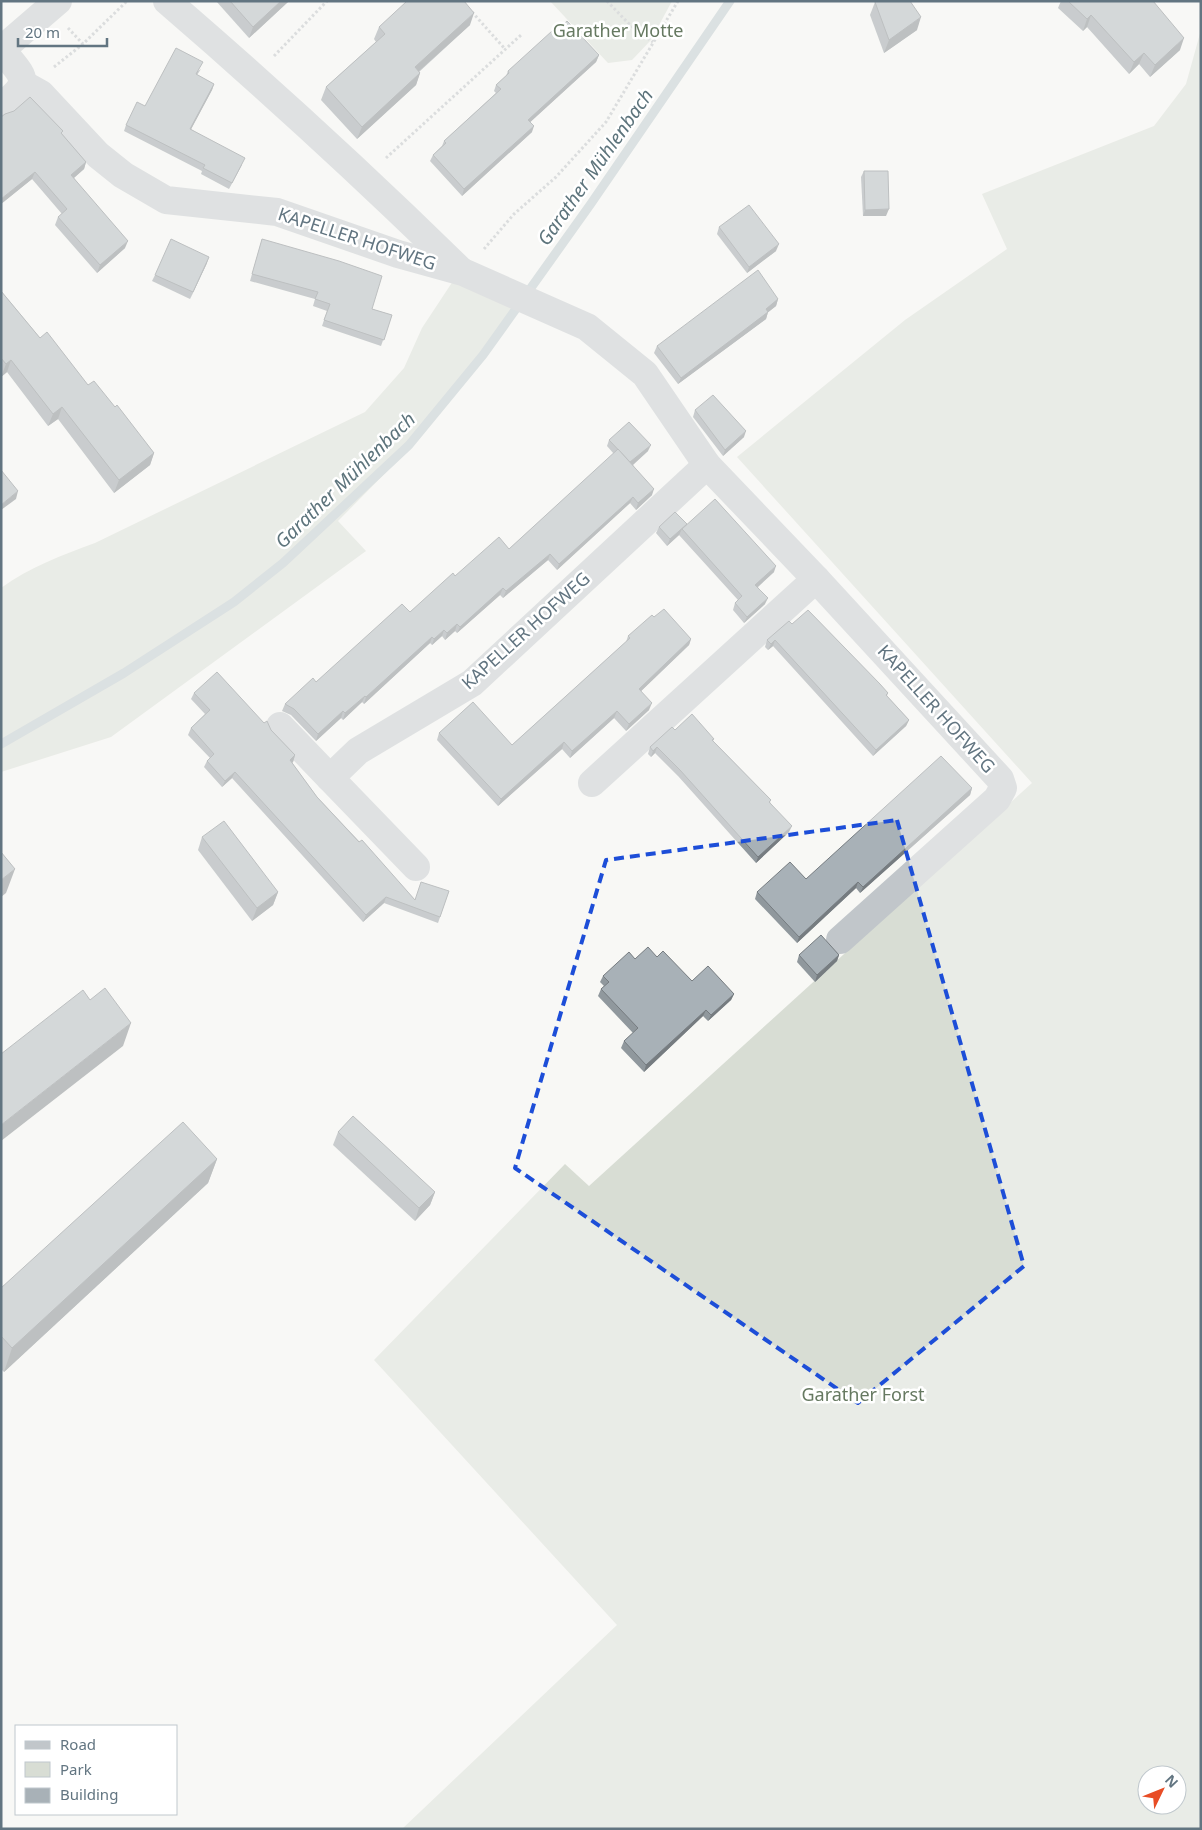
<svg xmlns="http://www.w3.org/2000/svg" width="1202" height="1830" viewBox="0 0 1202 1830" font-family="'Noto Sans',sans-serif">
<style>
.green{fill:#d8ddd4;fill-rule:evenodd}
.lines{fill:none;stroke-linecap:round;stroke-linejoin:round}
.stream{stroke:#b8c5c9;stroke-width:9}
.path{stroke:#b9bdc0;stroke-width:3;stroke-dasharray:2.5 2.5;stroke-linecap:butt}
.minor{stroke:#c1c6ca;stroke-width:28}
.wall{fill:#90989d}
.shaded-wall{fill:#767c80}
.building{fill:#a8b1b7;stroke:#767c80}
.marked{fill:none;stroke:#1d4ed8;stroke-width:4;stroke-dasharray:10 6;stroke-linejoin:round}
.labels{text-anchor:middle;stroke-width:5;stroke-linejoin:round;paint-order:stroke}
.park-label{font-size:18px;fill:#667961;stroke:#fff}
.street-label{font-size:18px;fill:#627581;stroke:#fff}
.water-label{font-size:19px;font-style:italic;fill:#5d747c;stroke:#fff}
</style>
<rect width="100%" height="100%" fill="#f8f8f5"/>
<!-- green -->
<g class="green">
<path d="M550,1H672L651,40L632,60L608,63Z"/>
<path d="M1201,30V1829H402L617,1625L374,1360L565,1164L589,1186L1032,783L737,457L905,320L1007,249L982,194L1154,126L1186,84ZM1147,1775H1177V1805H1147Z"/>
<path d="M455,278L523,304L412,446L338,521L366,551L111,737L1,772V588C30,567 62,555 95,543L365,412L404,368L422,328Z"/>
</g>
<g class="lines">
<!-- stream -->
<path class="stream" d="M1,744L124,673L234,602L283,563L409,445L483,355L590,205L730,1"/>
<!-- path -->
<g class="path">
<path d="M607,1L630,25L653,42"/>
<path d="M472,12L505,49"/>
<path d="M68,28L83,44"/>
<path d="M274,56L327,1"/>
<path d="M54,67L83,44L127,1"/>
<path d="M386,158L521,35"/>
<path d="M484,249L514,214L556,177L606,122L678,1"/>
</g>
<!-- minor -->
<g class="minor">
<path d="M167,1C268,88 365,177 460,270"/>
<path d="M1,50L58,1"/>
<path d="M23,84L41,94L98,155L123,175L166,200L277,212L398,254L463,272L587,327L645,374L707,465L816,579L1000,779L1003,788L997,799L840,940"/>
<path d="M1,106C34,81 24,78 2,50"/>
<path d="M280,726L330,778"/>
<path d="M592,783L816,579"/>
<path d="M416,867L330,778L358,751L472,683L707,465"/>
</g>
</g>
<!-- wall -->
<g class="wall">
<path d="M216,1H289L249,38Z"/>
<path d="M1061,1H1153L1180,50L1150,77L1139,64L1129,74L1087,27L1083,31L1058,8Z"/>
<path d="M875,2L917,30L884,53L870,15Z"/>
<path d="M470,25L419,72L420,73L416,85L357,139L321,100L326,87L376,42L374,39L379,27Z"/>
<path d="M554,33L599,55L596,62L530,122L532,132L462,196L430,161L433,155L442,146L444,141L496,93L494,91L496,85L506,76L508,71Z"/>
<path d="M201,69L197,75L214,84L212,90L191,129L242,165L229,189L201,174L202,171L124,131L126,125L145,106Z"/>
<path d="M62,134L86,162L84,169L74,178L125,248L97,273L55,225L58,217L62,214L32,179L1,204Z"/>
<path d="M864,171L886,216H863L861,177Z"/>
<path d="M719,227L776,251L747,273L717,234Z"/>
<path d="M262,239L372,309L392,315L381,346L322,326L327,311L313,306L315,299L250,281Z"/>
<path d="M207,263L190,299L152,281L155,275Z"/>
<path d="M1,291L40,338L88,385L115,407L154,453L150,465L114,493L58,419L48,426L7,372L1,377Z"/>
<path d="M778,299L776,306L768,312L766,319L678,384L654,353L657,346Z"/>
<path d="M695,410L744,437L723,456L693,417Z"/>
<path d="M609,440L648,451L633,465L652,495L636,510L630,503L557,570L548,560L503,598L500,595L457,633L455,631L445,640L442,636L432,645L430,643L364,704L362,702L343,720L341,718L316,741L291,715L282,711L285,704L316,682L410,612L455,576L509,549L614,454L607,446Z"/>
<path d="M686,524L774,572L758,587L765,604L744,623L733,610L735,603L738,600L679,535L667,546L656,533L659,527Z"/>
<path d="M654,617L691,639L689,645L641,691L649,710L626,731L614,718L570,758L562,749L498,806L437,740L439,733L512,745L626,642L628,636Z"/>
<path d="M792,624L888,693L887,696L909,720L906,726L873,756L773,646L768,650L765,647L767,640Z"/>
<path d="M194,693L271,730L295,755L293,762L292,763L317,797L415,900L449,891L438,923L384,903L363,922L232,778L222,787L204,767L207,761L210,758L188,735L191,728L205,714L191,699Z"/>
<path d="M675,730L714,739L713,741L771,800L770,802L789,832L756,863L678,776L655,753L651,757L648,754L650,747Z"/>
<path d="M972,788L970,795L860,893L856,888L797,943L755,899L757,892L806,879Z"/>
<path d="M202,837L278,892L273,905L252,921L198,850Z"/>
<path d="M799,955H839L837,961L815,982L797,962Z"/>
<path d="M657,957L692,981L734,994L731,1000L708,1021L703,1016L644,1072L621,1048L624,1041L633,1033L598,996L601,989L604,986L600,982L603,976L635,959Z"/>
<path d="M338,1132L435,1192L430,1205L415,1221L333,1145Z"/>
<path d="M217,1159L208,1183L4,1372L1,1369V1288Z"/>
</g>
<!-- shaded-wall -->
<g class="shaded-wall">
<path d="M281,1H289L249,38L253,27Z"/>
<path d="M474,13L470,25L410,79L415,67Z"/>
<path d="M1091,15L1087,27L1083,31L1087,19Z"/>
<path d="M921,17L917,30L884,53L889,40Z"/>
<path d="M1184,38L1180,50L1150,77L1155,65Z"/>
<path d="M1144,53L1139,64L1129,74L1134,62Z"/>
<path d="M599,55L596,62L526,126L528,120Z"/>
<path d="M420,73L416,85L357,139L362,127Z"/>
<path d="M214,84L212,90L188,135L190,129Z"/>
<path d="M534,126L532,132L462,196L464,189Z"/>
<path d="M86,162L84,169L69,182L71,175Z"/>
<path d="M35,172L32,179L1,204V199Z"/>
<path d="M889,209L886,216H863L865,210Z"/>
<path d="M128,241L125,248L97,273L100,265Z"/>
<path d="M779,244L776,251L747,273L749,267Z"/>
<path d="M209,257L207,263L190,299L193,292Z"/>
<path d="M778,299L776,306L766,314L768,312L766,319L678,384L681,378Z"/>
<path d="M11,360L7,372L1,377L6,364Z"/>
<path d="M62,407L58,419L48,426L53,414Z"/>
<path d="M746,431L744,437L723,456L725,450Z"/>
<path d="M651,445L648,451L628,469L630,462Z"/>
<path d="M154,453L150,465L114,493L119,480Z"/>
<path d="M654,489L652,495L636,510L638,503Z"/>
<path d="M18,491L16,499L1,510V505Z"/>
<path d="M633,497L630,503L557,570L559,564Z"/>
<path d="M687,524L682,529L679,535L667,546L670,539Z"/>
<path d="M550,554L548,560L503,598L506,591Z"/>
<path d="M776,566L774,572L753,591L755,585Z"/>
<path d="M503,588L500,595L457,633L460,627Z"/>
<path d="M768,598L765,604L744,623L747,617Z"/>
<path d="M457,624L455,631L445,640L447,633Z"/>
<path d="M444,630L442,636L432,645L434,639Z"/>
<path d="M432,637L430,643L364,704L366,697Z"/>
<path d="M691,639L689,645L637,695L639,689Z"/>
<path d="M775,640L773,646L768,650L771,644Z"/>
<path d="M365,696L362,702L343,720L345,713Z"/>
<path d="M652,703L649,710L626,731L629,724Z"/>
<path d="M343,711L341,718L316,741L318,734Z"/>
<path d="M617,711L614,718L570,758L572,751Z"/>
<path d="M909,720L906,726L873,756L876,750Z"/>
<path d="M564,742L562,749L498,806L501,799Z"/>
<path d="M657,747L655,753L651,757L653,751Z"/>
<path d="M295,755L293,762L287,767L290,760Z"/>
<path d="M235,772L232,778L222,787L225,781Z"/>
<path d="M972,788L970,795L860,893L863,887Z"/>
<path d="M792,826L789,832L756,863L758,857Z"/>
<path d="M15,869L6,893L1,897V880Z"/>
<path d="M858,882L856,888L797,943L799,937Z"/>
<path d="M278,892L273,905L252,921L257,908Z"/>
<path d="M386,897L384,903L363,922L366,915Z"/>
<path d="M839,955L837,961L815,982L817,975Z"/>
<path d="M734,994L731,1000L708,1021L711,1015Z"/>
<path d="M706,1010L703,1016L644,1072L646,1065Z"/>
<path d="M131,1023L123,1046L1,1141V1125Z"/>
<path d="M217,1159L208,1183L4,1372L12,1348Z"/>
<path d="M435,1192L430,1205L415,1221L419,1208Z"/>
</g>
<!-- building -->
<g class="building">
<path d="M230,1H281L253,27Z"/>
<path d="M407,1H464L474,13L415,67L420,73L362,127L326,87L385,34L379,27Z"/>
<path d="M876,1H910L921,17L889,40L875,2Z"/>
<path d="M1068,1H1153L1184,38L1155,65L1144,53L1134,62L1091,15L1087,19Z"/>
<path d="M567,21L599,55L528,120L534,126L464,189L433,155L446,143L444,141L501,89L496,85L509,73L508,71L552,31L554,33Z"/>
<path d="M176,48L203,62L196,74L214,84L190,129L245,158L232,183L203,168L205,165L126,125L137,102L145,106Z"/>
<path d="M30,97L63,131L61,133L86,162L71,175L128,241L100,265L58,217L67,209L35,172L1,199V117L5,114L14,111Z"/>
<path d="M864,171H888L889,209L865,210Z"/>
<path d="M749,205L779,244L749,267L719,227Z"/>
<path d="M171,239L209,257L193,292L155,275Z"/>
<path d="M262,239L339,261L382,276L372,309L392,315L384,340L324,320L330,304L315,299L318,292L252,274Z"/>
<path d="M758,270L778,299L766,309L768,312L681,378L657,346Z"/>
<path d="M1,291L40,338L47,332L88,385L94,381L115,407L117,405L154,453L119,480L62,407L53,414L11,360L6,364L1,358Z"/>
<path d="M713,395L746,431L725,450L695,410Z"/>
<path d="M629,422L651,445L630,462L609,440Z"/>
<path d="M618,449L654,489L638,503L633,497L559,564L550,554L506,591L503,588L460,627L457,624L447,633L444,630L434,639L432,637L366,697L365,696L345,713L343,711L318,734L294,709L285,704L313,678L316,682L402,604L410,612L453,573L455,576L499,537L509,549Z"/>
<path d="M1,470L18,491L1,505Z"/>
<path d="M715,499L776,566L755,585L768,598L747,617L735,603L742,596L682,529Z"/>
<path d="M675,512L687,524L670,539L659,527Z"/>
<path d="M664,609L691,639L639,689L652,703L629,724L617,711L572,751L564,742L501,799L439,733L473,702L512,745L630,638L628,636L652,615L654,617Z"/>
<path d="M808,610L880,684L888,693L886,695L909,720L876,750L775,640L771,644L767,640L789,621L792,624Z"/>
<path d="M217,672L264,723L267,721L271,730L295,755L290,760L317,797L359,842L362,840L415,900L421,882L449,891L440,917L386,897L366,915L235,772L225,781L207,761L214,754L191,728L210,710L194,693Z"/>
<path d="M692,714L714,739L712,740L771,800L769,802L792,826L758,857L680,770L657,747L653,751L650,747L672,727L675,730Z"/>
<path d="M941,756L972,788L863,887L858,882L799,937L757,892L790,862L806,879Z"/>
<path d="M224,821L278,892L257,908L202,837Z"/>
<path d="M1,852L15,869L1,880Z"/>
<path d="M821,935L839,955L817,975L799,955Z"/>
<path d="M648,947L657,957L663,951L692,981L708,966L734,994L711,1015L706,1010L646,1065L624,1041L638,1028L601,989L609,982L603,976L629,952L635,959Z"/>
<path d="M105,988L131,1023L1,1125V1054L83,990L90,1000Z"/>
<path d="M353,1116L435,1192L419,1208L338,1132Z"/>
<path d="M183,1122L217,1159L12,1348L1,1336V1288Z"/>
</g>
<!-- marked area -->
<path d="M0 0H1202V1830H0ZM897,820L1024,1266L858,1403L515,1168L606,860Z" fill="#f8f8f5" fill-opacity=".55" fill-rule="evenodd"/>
<path class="marked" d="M897,820L1024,1266L858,1403L515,1168L606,860Z"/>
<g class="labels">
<!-- park labels -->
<g class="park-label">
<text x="618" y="37">Garather Motte</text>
<text x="863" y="1401">Garather Forst</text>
</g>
<!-- street labels -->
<g class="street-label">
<text transform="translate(357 239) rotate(18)" y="6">KAPELLER HOFWEG</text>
<text transform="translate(526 631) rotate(-42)" y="6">KAPELLER HOFWEG</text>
<text transform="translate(936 709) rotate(48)" y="6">KAPELLER HOFWEG</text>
</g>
<!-- water labels -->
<g class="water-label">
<text transform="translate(595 167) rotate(-55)" y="7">Garather Mühlenbach</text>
<text transform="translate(345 480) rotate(-44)" y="7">Garather Mühlenbach</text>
</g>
</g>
<!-- border -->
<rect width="1202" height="1830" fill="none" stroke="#627581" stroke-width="5"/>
<!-- legend -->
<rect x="15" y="1725" width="162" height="90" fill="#ffffff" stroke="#c0c8cd"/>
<rect x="25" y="1741" width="25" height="8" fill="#c1c6ca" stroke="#c0c8cd"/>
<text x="60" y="1750" font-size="15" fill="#627581">Road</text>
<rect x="25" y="1762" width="25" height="15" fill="#d8ddd4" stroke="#c0c8cd"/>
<text x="60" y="1775" font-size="15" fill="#627581">Park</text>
<rect x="25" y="1788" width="25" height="15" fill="#a8b1b7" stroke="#c0c8cd"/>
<text x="60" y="1800" font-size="15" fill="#627581">Building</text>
<!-- north arrow -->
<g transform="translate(1162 1790) rotate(47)"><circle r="24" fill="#ffffff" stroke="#c0c8cd"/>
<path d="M0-4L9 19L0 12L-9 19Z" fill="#e84d26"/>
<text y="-8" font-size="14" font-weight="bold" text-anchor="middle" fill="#627581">N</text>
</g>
<!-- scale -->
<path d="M18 38v8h89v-8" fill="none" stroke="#627581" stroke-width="2.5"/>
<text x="25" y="38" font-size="15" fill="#627581" stroke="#ffffff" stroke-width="4" paint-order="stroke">20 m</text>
</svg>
